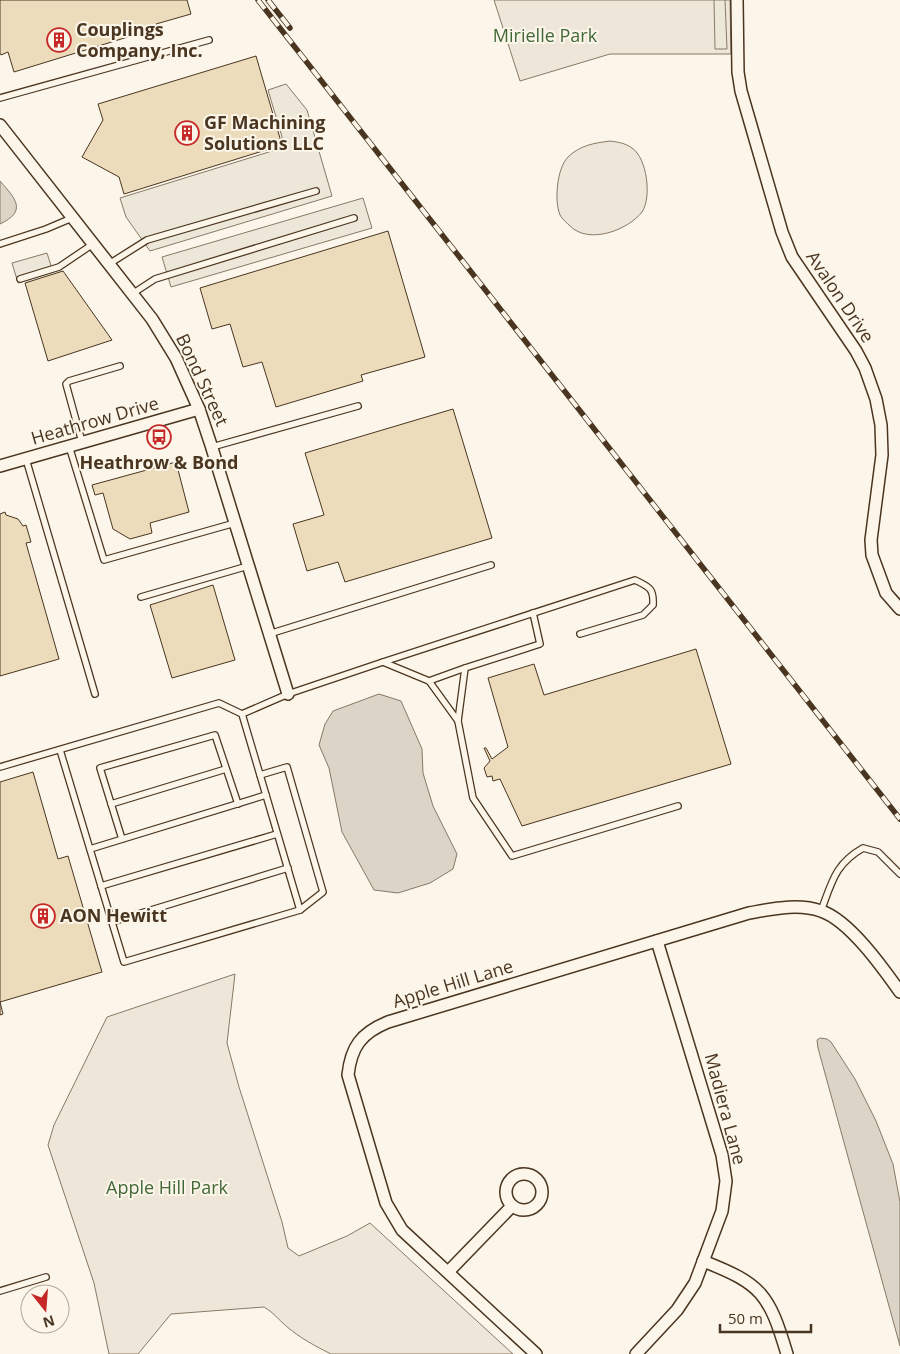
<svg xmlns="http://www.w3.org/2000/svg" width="900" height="1354" viewBox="0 0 900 1354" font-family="'Open Sans',sans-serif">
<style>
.green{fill:#ede6d9;stroke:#887966}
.parking{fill:#ede7d9;stroke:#887966}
.water{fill:#dcd4c6;stroke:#887966}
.building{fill:#ecdcbc;stroke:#4a3520}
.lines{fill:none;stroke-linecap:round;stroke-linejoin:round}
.service-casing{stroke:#4a3520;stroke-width:8}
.minor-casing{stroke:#4a3520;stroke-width:14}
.service{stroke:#fbf6e9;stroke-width:5.5}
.minor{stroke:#fbf6e9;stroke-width:11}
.rail-casing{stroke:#4a3520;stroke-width:5.5}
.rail{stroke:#fbf6e9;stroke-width:4;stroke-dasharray:11;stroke-linecap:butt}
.labels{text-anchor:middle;stroke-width:4;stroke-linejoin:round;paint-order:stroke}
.poi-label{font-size:18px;font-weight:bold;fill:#4a3520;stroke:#fbf6e9;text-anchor:start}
.park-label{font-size:18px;fill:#436837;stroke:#fbf6e9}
.street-label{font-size:18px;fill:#4a3520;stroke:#fbf6e9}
</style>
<rect width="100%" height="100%" fill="#fbf6e9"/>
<!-- green -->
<g class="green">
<path d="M494,0H730L731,54H610L520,81Z"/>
<path d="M610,141C618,142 625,143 632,148C647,158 652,197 642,212C628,230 589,245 570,226C567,223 562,219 560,215C554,201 557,168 568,157C580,145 595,143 610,141Z"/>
<path d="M235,974L227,1043L239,1087L282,1222L288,1248L299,1256L347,1236L370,1223L513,1354H331C315,1346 300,1338 286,1326C278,1319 273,1312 264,1307L171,1314L138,1354H109L94,1283L48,1145L54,1125L107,1017Z"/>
</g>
<!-- parking -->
<g class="parking">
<path d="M714,0H725L727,49H715Z"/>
<path d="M286,84L307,110L332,196L150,251L126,217L120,198L285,147L268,90Z"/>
<path d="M363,198L372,228L171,287L162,257Z"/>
<path d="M47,253L53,272L18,283L12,263Z"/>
</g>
<!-- water -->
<g class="water">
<path d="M0,181C15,198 28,211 0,224Z"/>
<path d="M379,694L401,701L422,749L423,773L433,806L457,854L453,869L430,883L398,893L374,890L342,832L329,768L319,745L325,724L333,711Z"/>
<path d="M820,1038L827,1039L831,1042L855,1079L876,1121L893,1164L900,1202V1346L818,1048L817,1040Z"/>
</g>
<!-- building -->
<g class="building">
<path d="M0,0H187L191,14L156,24L157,28L14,72L8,52L1,55L0,53Z"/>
<path d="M256,56L282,145L124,194L119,177L82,157L103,120L98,104Z"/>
<path d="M388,231L425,357L361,375L363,381L276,407L262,362L243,367L230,324L212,329L200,288Z"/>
<path d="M63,271L112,340L48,361L25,283Z"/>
<path d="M453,409L492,538L345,582L338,562L307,571L293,524L324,515L305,453Z"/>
<path d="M176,462L189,512L150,523L152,533L130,539L113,529L103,493L95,495L92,485Z"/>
<path d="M5,512L6,515L18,519L23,526L26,525L31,542L26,543L59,659L0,676V514Z"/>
<path d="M213,585L235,660L172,678L150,605Z"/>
<path d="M696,649L731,764L522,826L500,779L493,781L492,776L487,777L484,768L490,761L484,748H486L492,759L508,747L488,678L534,664L544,695Z"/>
<path d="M33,772L58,859L68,856L102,972L0,1002L3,1014L0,1015V782Z"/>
</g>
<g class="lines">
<!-- service casing -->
<g class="service-casing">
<g id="service">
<path d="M0,98L209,40"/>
<path d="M0,244L46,229L72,218"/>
<path d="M109,264L147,240L316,191"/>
<path d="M20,279L59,267L93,244"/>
<path d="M132,294L155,279L354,218"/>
<path d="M82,442L66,384L69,381L120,366"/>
<path d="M69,446L104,560L235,523"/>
<path d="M212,447L358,406"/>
<path d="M26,459L95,694"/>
<path d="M141,597L248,566"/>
<path d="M269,634L491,565"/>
<path d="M383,662L635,580C649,587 654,588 653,605L643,615L580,634"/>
<path d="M429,681L465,668"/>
<path d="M242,714L288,694L383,662L429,681L458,721L473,798L512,856L678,806"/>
<path d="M458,721L465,668L540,644L533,613"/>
<path d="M60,750L124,962L300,910L323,892L287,767L260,775"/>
<path d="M0,767L219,703L242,714L300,910"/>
<path d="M111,804L226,769"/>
<path d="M122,839L100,768L215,735L238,804"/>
<path d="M90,849L266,795"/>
<path d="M101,886L277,834"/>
<path d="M821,911C832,882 835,864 863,848L878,852L900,874"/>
<path d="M112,922L288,868"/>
<path d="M0,1291L46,1277"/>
</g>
</g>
<!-- minor casing -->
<g class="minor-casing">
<g id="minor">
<path d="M737,0L738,72L741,91L782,232L792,257L856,351L865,368L876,399L881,425L882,455L871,540L872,555L886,593L900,609"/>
<path d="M0,125L152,319L176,358L199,409L211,445L288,694"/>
<path d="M0,466L199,409"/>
<circle cx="524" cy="1192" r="18"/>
<path d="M703,1261C762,1284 769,1294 787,1354"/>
<path d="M448,1272L512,1206"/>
<path d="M536,1354L402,1230L386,1203L348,1075C351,1047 361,1033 388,1022L749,913C772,909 798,903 821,911C849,920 883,968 900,992"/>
<path d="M636,1354L677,1310L695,1283L722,1211L726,1181L722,1155L657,941"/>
</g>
</g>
<!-- service -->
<use href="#service" class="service"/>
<!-- minor -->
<use href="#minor" class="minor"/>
<!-- rail casing -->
<g class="rail-casing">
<g id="rail">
<path d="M258,0L900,819"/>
<path d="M268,0L290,28"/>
</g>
</g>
<!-- rail -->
<use href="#rail" class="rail"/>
</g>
<!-- icons -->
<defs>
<g id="building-ring" transform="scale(1.25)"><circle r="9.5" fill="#fbf6e9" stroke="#c62828" stroke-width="1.5"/><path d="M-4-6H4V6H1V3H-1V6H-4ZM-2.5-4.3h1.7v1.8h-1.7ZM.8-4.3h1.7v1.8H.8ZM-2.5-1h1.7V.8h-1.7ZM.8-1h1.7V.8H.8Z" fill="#c62828"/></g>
<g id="bus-ring" transform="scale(1.25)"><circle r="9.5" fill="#fbf6e9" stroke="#c62828" stroke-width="1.5"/><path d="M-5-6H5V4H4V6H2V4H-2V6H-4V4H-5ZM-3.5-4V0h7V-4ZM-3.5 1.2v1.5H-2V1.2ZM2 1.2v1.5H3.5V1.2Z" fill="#c62828"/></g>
</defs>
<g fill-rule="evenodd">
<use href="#building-ring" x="59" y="40"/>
<use href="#building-ring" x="187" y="133"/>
<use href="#bus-ring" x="159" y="437"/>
<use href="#building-ring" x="43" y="916"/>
</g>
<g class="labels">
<!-- poi labels -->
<g class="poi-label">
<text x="76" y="36">Couplings<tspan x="76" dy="21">Company, Inc.</tspan></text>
<text x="204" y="129">GF Machining<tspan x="204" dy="21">Solutions LLC</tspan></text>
<text x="159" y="469" text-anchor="middle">Heathrow &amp; Bond</text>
<text x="60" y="922">AON Hewitt</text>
</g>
<!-- park labels -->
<g class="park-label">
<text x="545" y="42">Mirielle Park</text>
<text x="167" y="1194">Apple Hill Park</text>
</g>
<!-- street labels -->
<g class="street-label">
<text transform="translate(840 297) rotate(56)" y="6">Avalon Drive</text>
<text transform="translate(202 380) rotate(65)" y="6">Bond Street</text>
<text transform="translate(95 421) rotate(-16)" y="6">Heathrow Drive</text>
<text transform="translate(453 984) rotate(-17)" y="6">Apple Hill Lane</text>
<text transform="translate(725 1109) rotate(75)" y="6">Madiera Lane</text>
</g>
</g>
<!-- north arrow -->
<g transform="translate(45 1309) rotate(163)"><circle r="24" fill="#fbf6e9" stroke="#b4a999"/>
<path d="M0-4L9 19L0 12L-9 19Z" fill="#c62828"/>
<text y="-8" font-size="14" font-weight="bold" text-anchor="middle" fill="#4a3520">N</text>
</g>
<!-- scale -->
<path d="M720 1324v8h91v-8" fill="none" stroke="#4a3520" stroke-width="2.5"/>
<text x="728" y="1324" font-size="15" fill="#4a3520" stroke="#fbf6e9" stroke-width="4" paint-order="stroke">50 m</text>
</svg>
